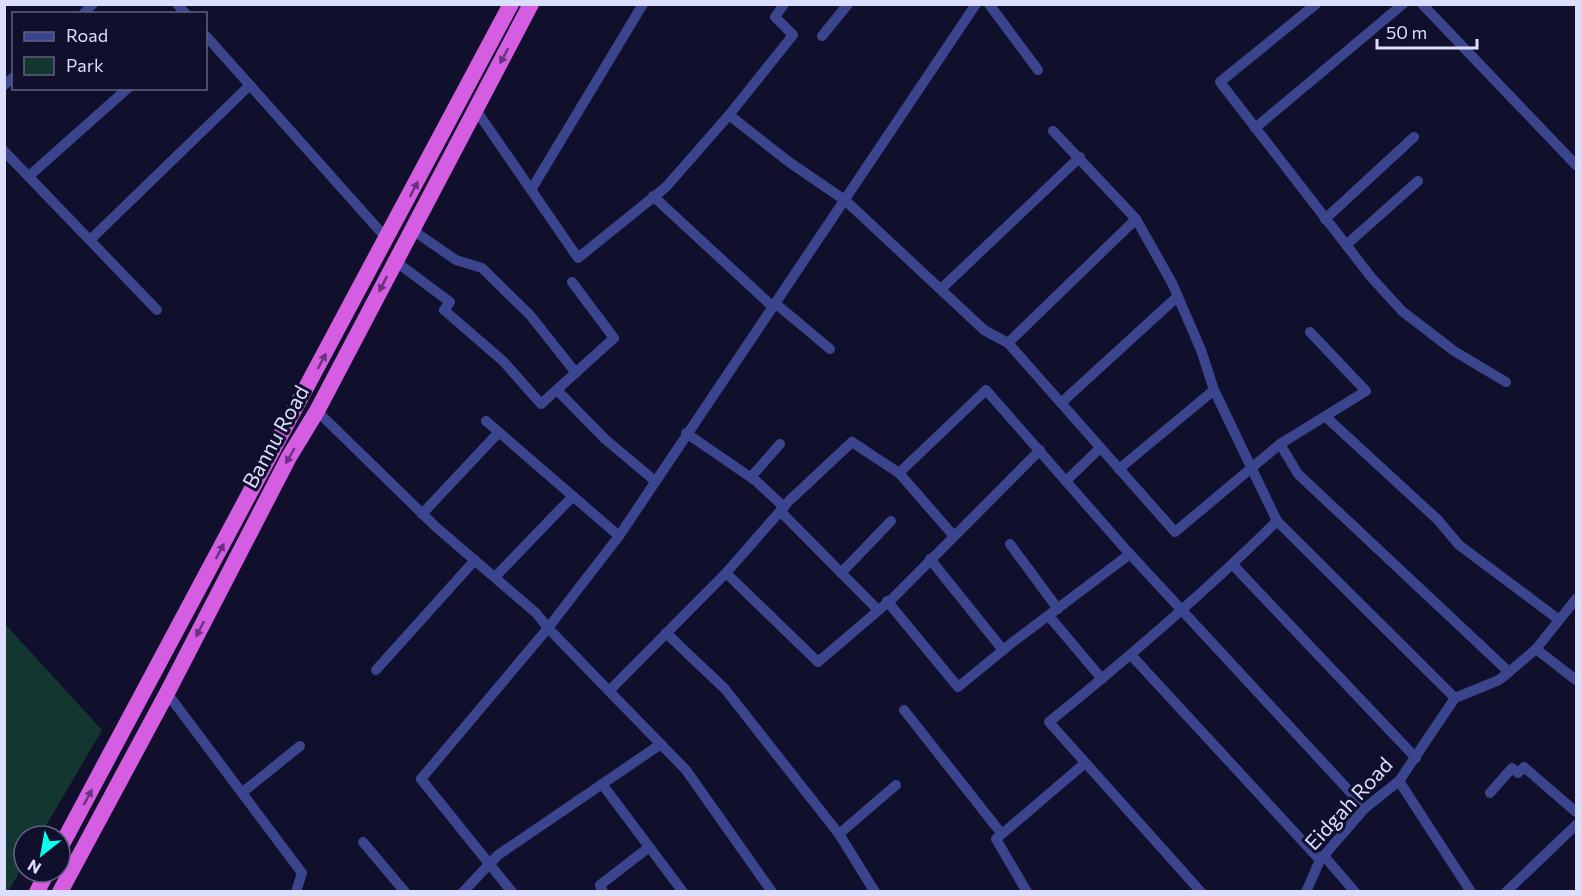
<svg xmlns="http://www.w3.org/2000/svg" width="1581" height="896" viewBox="0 0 1581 896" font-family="Commissioner,sans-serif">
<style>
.green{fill:#133730}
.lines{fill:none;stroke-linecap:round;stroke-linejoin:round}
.minor{stroke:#3a458d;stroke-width:10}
.trunk{stroke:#d45de2;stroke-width:16}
.oneway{fill:#68337e}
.labels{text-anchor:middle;stroke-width:6;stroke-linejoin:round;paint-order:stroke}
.street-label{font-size:21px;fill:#dcdeff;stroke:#10102d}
</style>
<rect width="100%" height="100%" fill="#10102d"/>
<!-- green -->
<path class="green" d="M4,623L102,730L40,836H24V864L8,892L4,891Z"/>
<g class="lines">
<!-- minor -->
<g class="minor">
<path d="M177,4L186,14"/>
<path d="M976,4L619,536L548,628L609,691L726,573L790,500L852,442L899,473L986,390L1128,552L1365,808"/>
<path d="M989,4L1038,70"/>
<path d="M1316,4L1220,82L1371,277L1402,311L1454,351L1506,382"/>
<path d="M1422,4L1576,165"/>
<path d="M83,14L93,4"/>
<path d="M206,36L387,239"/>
<path d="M822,36L848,4"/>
<path d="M4,85L14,77"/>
<path d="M476,110L578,258L666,187L729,115L789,162L846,201L984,330L1008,343L1175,532L1280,444L1366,391L1310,332"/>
<path d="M729,115L793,35L775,17L784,4"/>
<path d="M1255,128L1403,4"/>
<path d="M1053,131L1136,219"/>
<path d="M4,151L157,310"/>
<path d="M29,176L128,88"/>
<path d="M531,190L643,4"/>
<path d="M653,196L773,307"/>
<path d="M1325,219L1414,137"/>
<path d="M411,229L456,260L482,268L530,315L576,373"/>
<path d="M90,240L250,85"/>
<path d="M1346,245L1418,181"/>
<path d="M395,261L450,302L444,310L503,361L541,404L614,338L572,282"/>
<path d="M941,289L1080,157"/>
<path d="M775,303L830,349"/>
<path d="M1008,343L1136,219L1172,283L1201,350L1214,390L1277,521L1455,698"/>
<path d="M557,390L605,439L655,481"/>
<path d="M1061,403L1178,296"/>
<path d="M317,411L436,527L536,613L548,628L421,779L512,892"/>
<path d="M1326,417L1438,520L1459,545L1558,619"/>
<path d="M486,421L619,536"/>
<path d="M686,433L756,481L784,507"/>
<path d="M1280,444L1298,474L1509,672"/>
<path d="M1119,469L1214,390"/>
<path d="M899,473L953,535"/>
<path d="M751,477L780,444"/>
<path d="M1066,481L1100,448"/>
<path d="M780,511L878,610"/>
<path d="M422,514L499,432"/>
<path d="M1010,544L1058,609"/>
<path d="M930,559L1003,650"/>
<path d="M1233,565L1416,758"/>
<path d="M726,573L818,662L893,598L1040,450"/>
<path d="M841,573L891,521"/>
<path d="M495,577L573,496"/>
<path d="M887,601L958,687L1013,642L1130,554"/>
<path d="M1049,616L1102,679"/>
<path d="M666,633L725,689L839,834L875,892"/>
<path d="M1536,649L1576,680"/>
<path d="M1131,655L1320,860"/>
<path d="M376,670L475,560"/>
<path d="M609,691L686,770L772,892"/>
<path d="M167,693L302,873L296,892"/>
<path d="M904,710L1001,833"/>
<path d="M1399,781L1471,892"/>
<path d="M602,784L683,892"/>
<path d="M243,792L300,746"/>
<path d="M1490,793L1512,768L1518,773L1524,767L1576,812"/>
<path d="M839,834L896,785"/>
<path d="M363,842L405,892"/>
<path d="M1324,856L1355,892"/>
<path d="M463,892L498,855L661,744"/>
<path d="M603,892L600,885L648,848"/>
<path d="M1027,892L996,839L1084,764"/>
<path d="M1201,892L1049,722C1128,658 1205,592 1277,521"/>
<path d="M1306,892L1320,860L1365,808L1399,781L1455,698L1499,680L1509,672L1536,649L1576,599"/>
<path d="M1506,892L1576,825"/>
</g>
<!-- trunk -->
<g class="trunk">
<path d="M60,848L511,4"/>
<path d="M37,892L47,872"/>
<path d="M60,892L167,693L289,457L317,411L531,4"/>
</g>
</g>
<!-- one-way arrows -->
<defs><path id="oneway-solid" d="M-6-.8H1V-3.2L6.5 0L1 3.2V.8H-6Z" transform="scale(1.5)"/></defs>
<g class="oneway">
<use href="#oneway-solid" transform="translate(504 56) rotate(118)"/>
<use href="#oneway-solid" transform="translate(414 189) rotate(-62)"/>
<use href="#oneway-solid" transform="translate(383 284) rotate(117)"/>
<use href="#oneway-solid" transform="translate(322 361) rotate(-62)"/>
<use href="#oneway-solid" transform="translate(290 456) rotate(120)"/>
<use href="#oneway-solid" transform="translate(220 551) rotate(-62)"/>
<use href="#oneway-solid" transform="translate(200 629) rotate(117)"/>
<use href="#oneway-solid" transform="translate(88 797) rotate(-62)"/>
</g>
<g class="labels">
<!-- street labels -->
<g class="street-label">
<text transform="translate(276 437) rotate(-61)" y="7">Bannu Road</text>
<text transform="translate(1349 804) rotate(-47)" y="7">Eidgah Road</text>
</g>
</g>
<!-- border -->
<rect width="1581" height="896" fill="none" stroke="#dcdeff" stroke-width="12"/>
<!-- legend -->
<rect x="12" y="12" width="195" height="78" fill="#10102d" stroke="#626281" stroke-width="1.5"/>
<rect x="24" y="32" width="30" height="9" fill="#3a458d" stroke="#626281" stroke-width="1.5"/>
<text x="66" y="42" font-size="18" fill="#dcdeff">Road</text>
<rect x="24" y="57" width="30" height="18" fill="#133730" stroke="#626281" stroke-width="1.5"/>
<text x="66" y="72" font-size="18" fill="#dcdeff">Park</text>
<!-- north arrow -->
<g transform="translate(42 854) rotate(211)"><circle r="28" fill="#10102d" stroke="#626281" stroke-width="1.5"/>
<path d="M0-4.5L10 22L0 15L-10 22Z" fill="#08ffee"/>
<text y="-9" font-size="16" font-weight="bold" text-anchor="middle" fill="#dcdeff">N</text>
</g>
<!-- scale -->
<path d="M1377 39v9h100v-9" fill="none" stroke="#dcdeff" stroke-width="3"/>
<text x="1386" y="39" font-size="18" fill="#dcdeff" stroke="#10102d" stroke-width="4.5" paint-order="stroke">50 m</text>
</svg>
